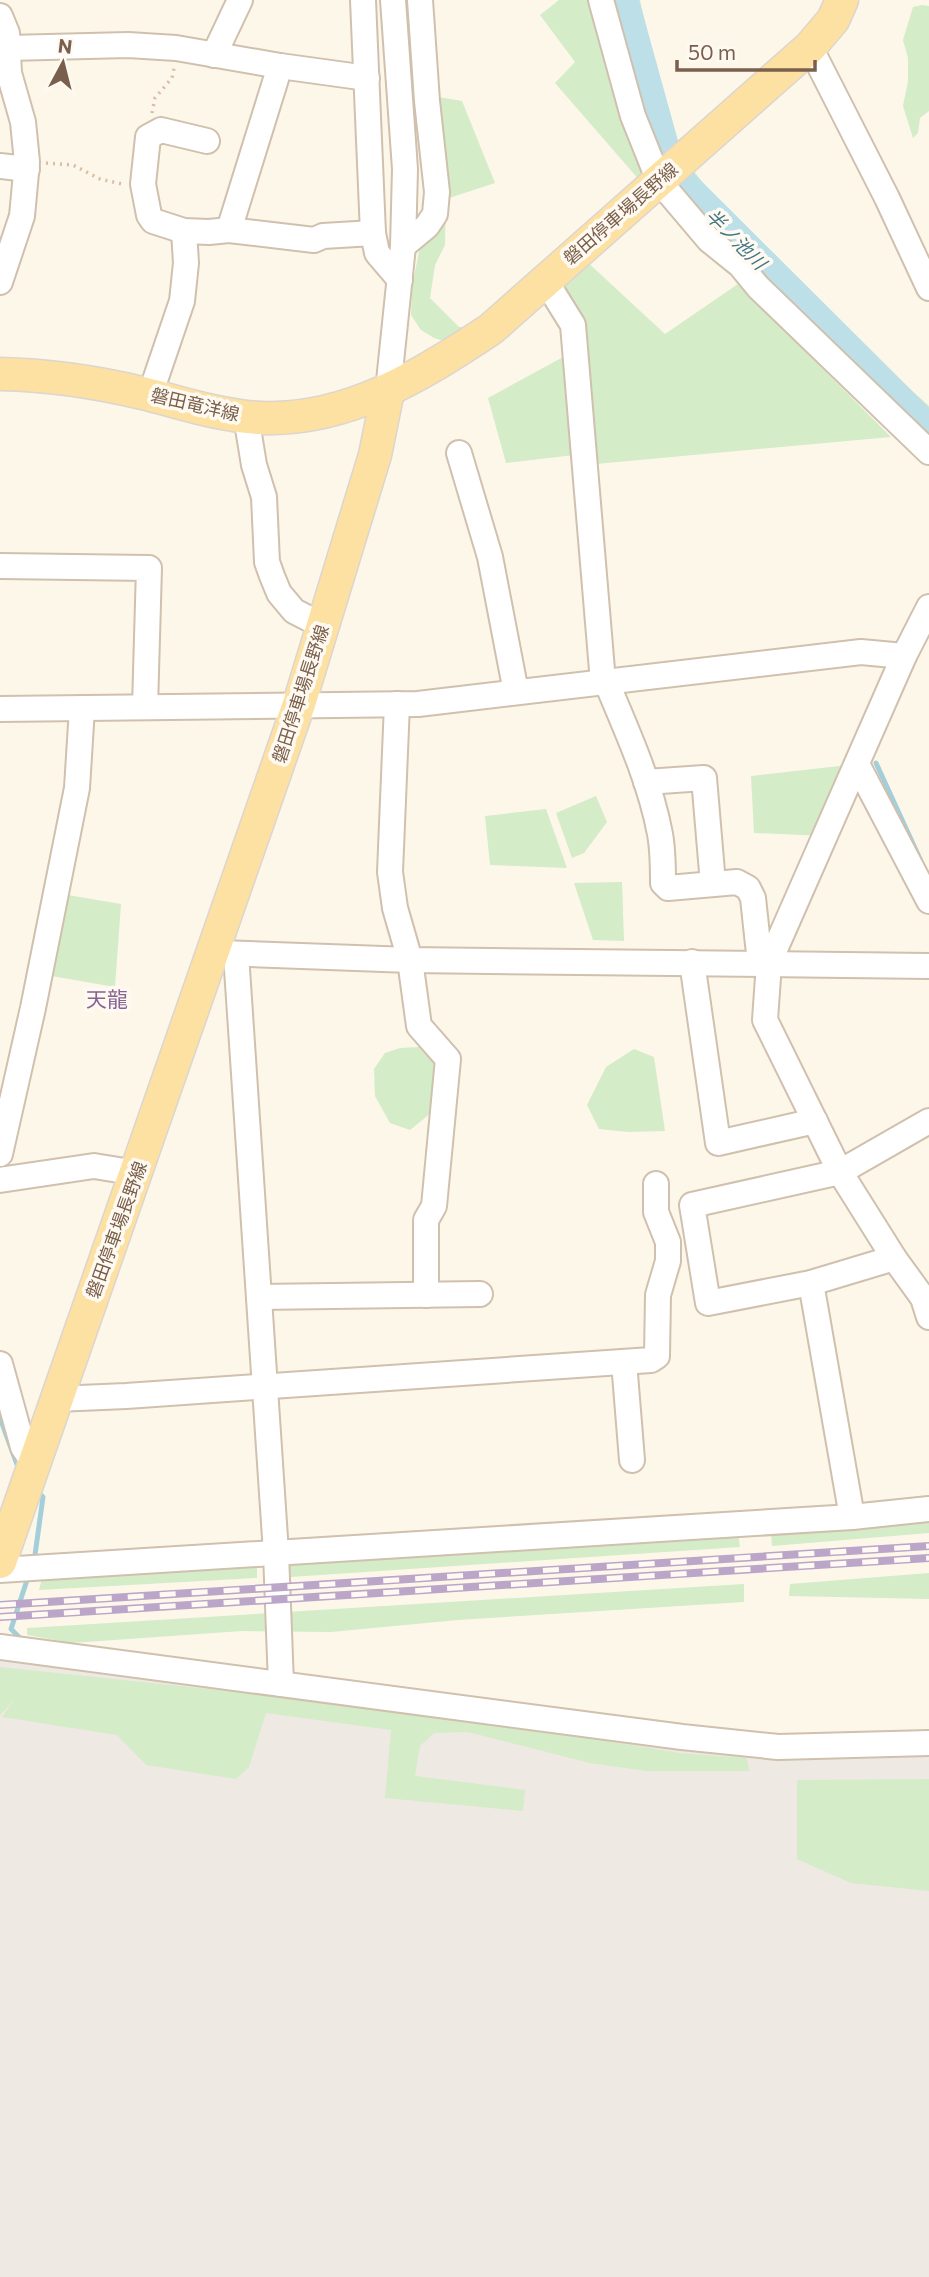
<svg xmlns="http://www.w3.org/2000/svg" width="929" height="2277" viewBox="0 0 929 2277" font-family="Commissioner,'Noto Sans JP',sans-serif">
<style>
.industrial{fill:#eee9e3}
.green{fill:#d4ecc7}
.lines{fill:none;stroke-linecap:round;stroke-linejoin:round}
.stream{stroke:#a3ceda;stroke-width:5}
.river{stroke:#bddfe8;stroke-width:33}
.minor-casing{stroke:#d0c0ae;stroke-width:28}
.major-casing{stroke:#dcd5d0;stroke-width:35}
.path{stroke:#d9bca3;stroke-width:3.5;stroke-dasharray:2 5;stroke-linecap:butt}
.minor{stroke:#fff;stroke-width:24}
.major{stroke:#fce1a2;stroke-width:32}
.rail-casing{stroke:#bba6c9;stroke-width:8}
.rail{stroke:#fffaf1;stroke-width:5;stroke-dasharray:16;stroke-linecap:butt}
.labels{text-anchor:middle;stroke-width:7;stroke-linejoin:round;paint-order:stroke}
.street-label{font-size:18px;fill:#795f4c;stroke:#fffaf1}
.water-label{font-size:19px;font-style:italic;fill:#417686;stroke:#fffaf1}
.quarter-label{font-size:21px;fill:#886495;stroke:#fffaf1}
</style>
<rect width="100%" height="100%" fill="#fdf7ea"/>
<!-- industrial -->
<path class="industrial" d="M0,1660L794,1759L929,1756V2277H0Z"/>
<!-- green -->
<g class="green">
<path d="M559,0H640L672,142L722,208L846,331L929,406V446L654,170L641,182L555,83L575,62L540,15Z"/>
<path d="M922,5L929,6V111L920,118L918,133L913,138L903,106L908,81V58L903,40L913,7Z"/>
<path d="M427,95L462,101L495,183L446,199L445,245L435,265L430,298L459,327H473L451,343L434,338L421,330L411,315L412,287L420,247L436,223Z"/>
<path d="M584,259L665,334L738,284L891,437L585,465L583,454L506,463L488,398L565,356L550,275Z"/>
<path d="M857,764L825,836L754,833L751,776Z"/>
<path d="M596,796L607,822L584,853L572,858L556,813Z"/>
<path d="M546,809L567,868L490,865L485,816Z"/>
<path d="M622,882L624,941L593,940L574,883Z"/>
<path d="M56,893L121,904L115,987L40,974Z"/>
<path d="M437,1046V1108L410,1130L390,1123L375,1096L374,1069L385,1053L400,1048Z"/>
<path d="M634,1049L654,1057L665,1131L628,1132L599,1129L587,1105L606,1067Z"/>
<path d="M929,1520V1533L772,1546L771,1534Z"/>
<path d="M738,1533L740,1547L291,1577L289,1560Z"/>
<path d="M257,1562V1578L39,1590L42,1578Z"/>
<path d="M929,1573V1599L789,1596L790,1584Z"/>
<path d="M744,1584V1602L458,1620L331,1632L242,1631L72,1643L27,1635V1628Z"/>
<path d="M0,1667L425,1712L680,1753L747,1758L749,1771H647L590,1763L468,1732L434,1733L420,1746L415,1776L525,1790L523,1811L385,1798L391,1730L266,1713L249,1767L236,1779L146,1765L117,1735L2,1717L15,1699L0,1715Z"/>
<path d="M929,1779V1891L851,1883L797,1859V1780Z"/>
</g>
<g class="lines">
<!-- stream -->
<g class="stream">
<path d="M876,763L920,859"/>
<path d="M0,1418L19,1470"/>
<path d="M34,1562L43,1497L37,1491"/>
<path d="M22,1640L11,1629L29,1574"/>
</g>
<!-- river -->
<path class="river" d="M622,0L664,152L682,185L929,431"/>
<!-- minor casing -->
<g class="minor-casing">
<g id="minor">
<path d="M363,0L373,233L377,253L400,280"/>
<path d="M601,0L633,116L659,181L709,240L740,265L758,287L929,452"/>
<path d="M0,16L7,33L9,73L23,122L27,162L22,216L0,282"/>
<path d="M810,47L887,198L929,288"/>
<path d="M8,48L128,45L176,48L280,66L367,78"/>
<path d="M214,55L240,0"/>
<path d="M207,141L161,130L148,137L143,184L149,215L153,221L184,231L209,232L229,230L314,240L323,236L373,233"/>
<path d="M0,166L27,169"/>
<path d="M229,230L280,66"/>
<path d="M403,246L427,226L435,214L437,192L427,101L420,0"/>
<path d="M545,280L573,325L603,682"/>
<path d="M388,391L403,246L405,169L393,0"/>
<path d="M150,395L182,301L186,263L184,231"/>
<path d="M246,416L254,465L264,497L267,562L272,576L279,593L294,611L323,626"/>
<path d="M459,453L490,557L516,692"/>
<path d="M0,566L149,568L145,707"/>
<path d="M929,607L904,656L769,963L765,1020L840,1172L894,1258L923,1298L929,1317"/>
<path d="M606,681C627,731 650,781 660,834C663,850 663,867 663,883L668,888L737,882L748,888L753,898L760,963"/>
<path d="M397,704L390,872L395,908L410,960L419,1026L448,1059L434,1206L426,1220V1295"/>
<path d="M0,709L418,704L861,652L904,656"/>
<path d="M857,764L929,901"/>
<path d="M646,782L704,778L713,884"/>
<path d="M220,953L410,960L929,966"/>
<path d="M236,954L276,1553L281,1684"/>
<path d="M692,962L718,1143L815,1121"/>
<path d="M0,1154L33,1008L77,788L82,708"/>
<path d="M0,1180L94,1166L137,1173"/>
<path d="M894,1258L811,1283L708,1303L692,1205L840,1172L929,1121"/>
<path d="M811,1283L852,1517"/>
<path d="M259,1297L480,1294"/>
<path d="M624,1362L632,1460"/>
<path d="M0,1364L23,1447L35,1465"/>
<path d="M56,1399L126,1396L651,1360L657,1356L658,1295L668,1261V1242L656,1212V1184"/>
<path d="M0,1570L852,1517L929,1509"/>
<path d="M0,1647L682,1737L778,1747L929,1743"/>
</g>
</g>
<!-- major casing -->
<g class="major-casing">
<g id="major">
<path d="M0,374C48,375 96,382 142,393C180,402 223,417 262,418C348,421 422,375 491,329L810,47L833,20L842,0"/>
<path d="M0,1562L299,704L375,455L388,391"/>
</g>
</g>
<!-- path -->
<g class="path">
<path d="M152,113L155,98L172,78L174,68"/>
<path d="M46,163L73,165L100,179L122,184"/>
</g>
<!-- minor -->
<use href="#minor" class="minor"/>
<!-- major -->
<use href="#major" class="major"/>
<!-- rail casing -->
<g class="rail-casing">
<g id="rail">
<path d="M0,1605L929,1546"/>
<path d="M0,1617L929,1558"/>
</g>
</g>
<!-- rail -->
<use href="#rail" class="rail"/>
</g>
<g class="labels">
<!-- street labels -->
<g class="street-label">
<text transform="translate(621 214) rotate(-41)" y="6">磐田停車場長野線</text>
<text transform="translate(195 405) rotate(13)" y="6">磐田竜洋線</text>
<text transform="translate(301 694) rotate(-72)" y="6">磐田停車場長野線</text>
<text transform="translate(117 1230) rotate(-70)" y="6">磐田停車場長野線</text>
</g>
<!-- water labels -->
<g class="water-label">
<text transform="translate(736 239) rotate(45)" y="7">半ノ池川</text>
</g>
<!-- quarter labels -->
<g class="quarter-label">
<text x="107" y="1007">天龍</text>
</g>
</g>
<!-- north arrow -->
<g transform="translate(63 63) rotate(7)" stroke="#fffaf1" stroke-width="5" paint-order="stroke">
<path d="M0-5L12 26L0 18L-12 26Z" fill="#795f4c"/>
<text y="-10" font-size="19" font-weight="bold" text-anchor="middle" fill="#795f4c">N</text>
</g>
<!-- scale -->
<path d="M677 60v10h138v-10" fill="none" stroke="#795f4c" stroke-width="3.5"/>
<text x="688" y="60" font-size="21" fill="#795f4c" stroke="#fffaf1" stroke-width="5" paint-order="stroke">50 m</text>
</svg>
